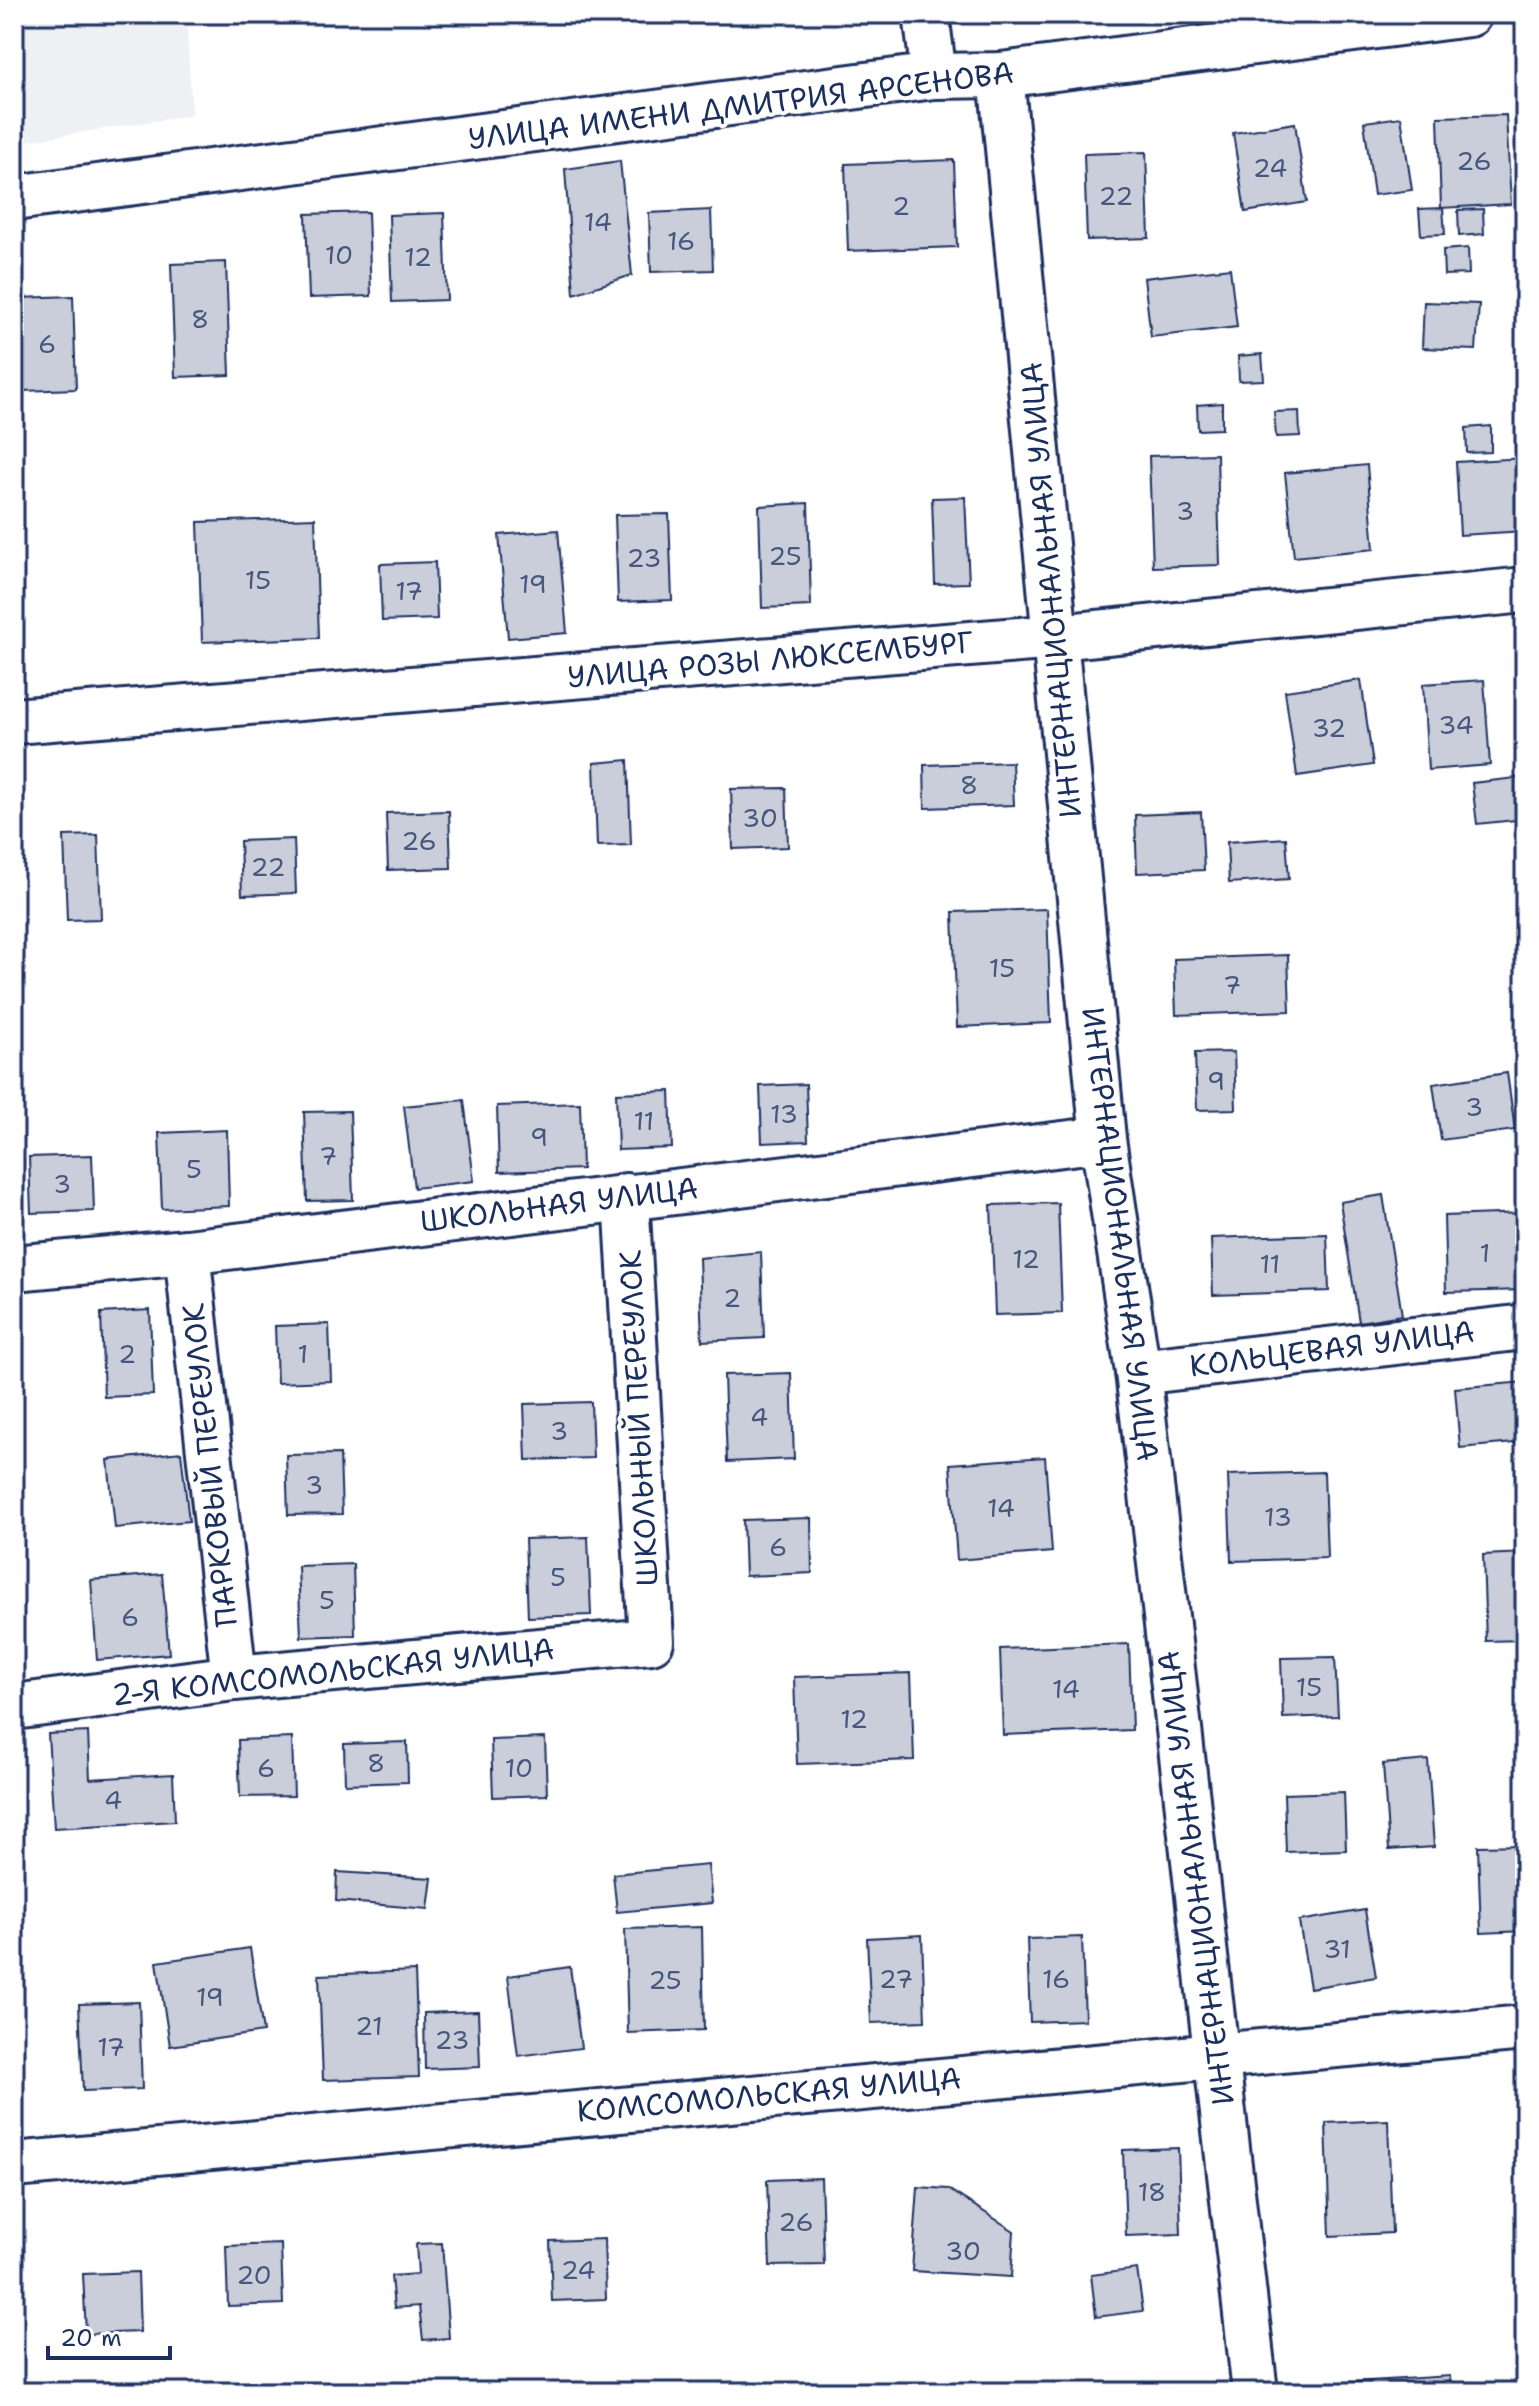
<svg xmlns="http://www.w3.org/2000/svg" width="1539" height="2406" viewBox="0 0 1539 2406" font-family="'Shantell Sans',sans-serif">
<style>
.built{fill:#eff0f4}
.building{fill:#caceda;stroke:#1b2f5e;stroke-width:2}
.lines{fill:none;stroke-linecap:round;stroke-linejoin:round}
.minor-casing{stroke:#1b2f5e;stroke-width:50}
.minor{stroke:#fff;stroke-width:44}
.labels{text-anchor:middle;stroke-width:8;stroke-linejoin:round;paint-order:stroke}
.number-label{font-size:26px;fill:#47577d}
.street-label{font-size:30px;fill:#1b2f5e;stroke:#fff}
</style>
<rect width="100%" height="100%" fill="#fff"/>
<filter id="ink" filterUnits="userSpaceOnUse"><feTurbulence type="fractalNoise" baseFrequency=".0125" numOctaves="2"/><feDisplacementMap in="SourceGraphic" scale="16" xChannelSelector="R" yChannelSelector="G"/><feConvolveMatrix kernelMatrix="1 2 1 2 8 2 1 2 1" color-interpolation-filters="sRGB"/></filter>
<g filter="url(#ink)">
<!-- built -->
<g class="built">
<path d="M14,14H186L192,115L14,143Z"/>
<path d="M605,14H682L607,25Z"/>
</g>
<!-- building -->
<g class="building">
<path d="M1506,115L1511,204L1441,208L1438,117Z"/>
<path d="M1401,117L1412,190L1374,195L1364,122Z"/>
<path d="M1295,123L1307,202L1245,212L1233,133Z"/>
<path d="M1146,152L1149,238L1087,240L1084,154Z"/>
<path d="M954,160L957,247L848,251L845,164Z"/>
<path d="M620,161L632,275L574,294L565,169Z"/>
<path d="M1443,208L1445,234L1421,235L1419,209Z"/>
<path d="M1483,209L1484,234L1459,236L1458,210Z"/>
<path d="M711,210L713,270L651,272L649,213Z"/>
<path d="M368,212L371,296L309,298L306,214Z"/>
<path d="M444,213L447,300L392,302L389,215Z"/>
<path d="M1468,248L1469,274L1444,275L1443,250Z"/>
<path d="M226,262L230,375L175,377L171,264Z"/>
<path d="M1230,268L1237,327L1151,337L1144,278Z"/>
<path d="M73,296L76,389L22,391L19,298Z"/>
<path d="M1424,302L1479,304L1476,350L1422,348Z"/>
<path d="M1262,354L1264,380L1239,381L1238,356Z"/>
<path d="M1222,403V429L1198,430L1197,405Z"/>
<path d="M1299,411L1300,436L1276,437L1274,412Z"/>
<path d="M1491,426V452L1467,453L1466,428Z"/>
<path d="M1217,454L1220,565L1153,567L1149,456Z"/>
<path d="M1525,458V531L1460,535L1456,462Z"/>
<path d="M1367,465L1374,549L1294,557L1285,473Z"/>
<path d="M965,497L969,583L935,584L932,498Z"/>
<path d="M808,503L811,606L762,608L759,506Z"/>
<path d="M669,514L672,600L618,602L615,515Z"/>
<path d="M315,518L319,638L202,642L198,522Z"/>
<path d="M558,530L567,633L508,638L499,535Z"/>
<path d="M435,562L437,619L382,621L380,564Z"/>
<path d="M1361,680L1373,765L1297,776L1285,691Z"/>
<path d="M1484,680L1490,765L1428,770L1423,684Z"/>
<path d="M628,760L631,845L597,846L594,763Z"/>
<path d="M1012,762L1014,805L925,808L924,765Z"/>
<path d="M1525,777V819L1477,824L1472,783Z"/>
<path d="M786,788L788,847L733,849L731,789Z"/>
<path d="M449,811L451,868L388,870L386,813Z"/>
<path d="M1201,812L1204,870L1137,873L1135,815Z"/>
<path d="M98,835L101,919L67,920L64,836Z"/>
<path d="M1286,838L1289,879L1229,883L1227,842Z"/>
<path d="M294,839L296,893L242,895L240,841Z"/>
<path d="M1047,909L1051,1023L957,1027L953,912Z"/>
<path d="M1288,955L1290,1011L1176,1015L1174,959Z"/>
<path d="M1234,1052L1236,1109L1197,1110L1195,1053Z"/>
<path d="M1507,1073L1515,1130L1441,1140L1433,1084Z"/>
<path d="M806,1084L808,1141L762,1143L760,1086Z"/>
<path d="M670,1091L672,1148L618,1150L616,1093Z"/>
<path d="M464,1100L474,1181L414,1188L404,1106Z"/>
<path d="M580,1103L582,1169L499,1172L497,1106Z"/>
<path d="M350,1111L353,1200L307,1201L304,1112Z"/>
<path d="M227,1130L229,1206L162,1209L159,1133Z"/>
<path d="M92,1155L94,1211L31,1213L29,1157Z"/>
<path d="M1383,1195L1402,1315L1359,1322L1340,1202Z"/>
<path d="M1058,1203L1062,1313L995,1315L991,1205Z"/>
<path d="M1525,1213V1290L1446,1292L1444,1216Z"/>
<path d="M1327,1234L1329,1291L1213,1295L1211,1238Z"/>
<path d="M761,1252L764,1338L702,1341L699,1258Z"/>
<path d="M150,1310L153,1395L104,1397L101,1313Z"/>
<path d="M329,1324L331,1381L277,1383L275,1326Z"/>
<path d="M791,1373L794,1459L727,1462L724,1375Z"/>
<path d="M1525,1382V1442L1460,1448L1455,1388Z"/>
<path d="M591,1402L593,1458L526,1460L524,1404Z"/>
<path d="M181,1452L189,1521L115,1528L108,1460Z"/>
<path d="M340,1454L342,1514L288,1515L286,1455Z"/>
<path d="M1045,1457L1052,1552L957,1560L950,1464Z"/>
<path d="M1324,1472L1327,1558L1231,1561L1228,1475Z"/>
<path d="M811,1518L812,1573L745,1576L743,1520Z"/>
<path d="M588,1537L591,1615L528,1617L525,1539Z"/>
<path d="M1525,1553V1640L1486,1641L1483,1555Z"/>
<path d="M353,1564L355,1635L301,1637L298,1566Z"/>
<path d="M162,1574L169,1654L97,1660L91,1580Z"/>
<path d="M1129,1644L1132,1730L1003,1735L1000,1649Z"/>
<path d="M1335,1657L1338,1716L1283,1718L1281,1658Z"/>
<path d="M911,1673L914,1760L797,1764L794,1677Z"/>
<path d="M88,1732L90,1779L173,1774L175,1821L54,1828L48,1734Z"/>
<path d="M292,1738L294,1796L240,1797L238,1740Z"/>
<path d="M545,1738L547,1795L493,1797L491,1740Z"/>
<path d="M407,1742L408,1782L345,1784L344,1744Z"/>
<path d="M1428,1760L1434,1847L1389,1850L1383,1764Z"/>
<path d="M1344,1792L1346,1850L1286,1852L1284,1794Z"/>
<path d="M1525,1845V1931L1481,1933L1478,1846Z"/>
<path d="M708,1865L712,1903L617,1912L613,1874Z"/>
<path d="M337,1872L432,1878L428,1909L336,1901Z"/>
<path d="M1365,1910L1376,1977L1310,1988L1299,1921Z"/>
<path d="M702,1927L704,2030L628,2033L625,1929Z"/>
<path d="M922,1935L925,2021L871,2023L867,1938Z"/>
<path d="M1082,1937L1085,2020L1030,2022L1027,1939Z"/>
<path d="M250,1948L263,2032L170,2046L157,1962Z"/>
<path d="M570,1967L581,2048L518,2056L508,1976Z"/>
<path d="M415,1971L419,2077L323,2080L319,1975Z"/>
<path d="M139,2002L142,2089L83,2091L79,2004Z"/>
<path d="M478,2011L480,2067L425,2069L424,2013Z"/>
<path d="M1388,2120L1392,2233L1330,2236L1326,2123Z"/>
<path d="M1178,2148L1181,2234L1126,2236L1123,2150Z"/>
<path d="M821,2178L824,2265L770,2266L767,2180Z"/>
<path d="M918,2187L948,2189L1014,2231L1011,2277L912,2271Z"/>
<path d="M604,2239L606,2299L552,2301L550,2241Z"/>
<path d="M442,2243L449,2338L423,2340L419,2306L394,2308L391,2276L418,2274L416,2244Z"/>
<path d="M281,2244L283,2304L228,2306L226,2246Z"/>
<path d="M1137,2269L1143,2311L1096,2317L1091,2275Z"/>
<path d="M138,2272L140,2332L86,2334L83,2274Z"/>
<path d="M1450,2376L1451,2392H1339V2383Z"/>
</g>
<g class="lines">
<!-- minor casing -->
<g class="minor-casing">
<g id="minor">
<path d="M926,14L934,76"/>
<path d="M1001,75L1103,1139L1138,1372L1255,2392"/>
<path d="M14,198L934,76L1001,75L1469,14"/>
<path d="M14,721L1057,637L1525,590"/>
<path d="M187,1252L234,1678"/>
<path d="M14,1268L187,1252L1103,1139"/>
<path d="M1138,1372L1525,1327"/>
<path d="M14,1707L234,1678L651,1641L626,1196"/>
<path d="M14,2165L1525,2028"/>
</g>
</g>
<!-- minor -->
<use href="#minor" class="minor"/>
</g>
</g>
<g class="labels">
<!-- number labels -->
<g class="number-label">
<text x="1474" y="170">26</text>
<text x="1270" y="177">24</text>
<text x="1116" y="205">22</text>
<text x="901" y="215">2</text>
<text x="598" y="231">14</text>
<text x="681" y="250">16</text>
<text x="339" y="264">10</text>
<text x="418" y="266">12</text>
<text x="200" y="328">8</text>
<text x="47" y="353">6</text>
<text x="1185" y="520">3</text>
<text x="785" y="565">25</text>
<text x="644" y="567">23</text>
<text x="258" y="589">15</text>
<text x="533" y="593">19</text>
<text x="409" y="600">17</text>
<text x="1456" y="734">34</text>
<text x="1329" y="737">32</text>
<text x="969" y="794">8</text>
<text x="760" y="827">30</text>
<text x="419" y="850">26</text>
<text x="268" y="876">22</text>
<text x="1002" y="977">15</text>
<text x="1232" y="994">7</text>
<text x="1216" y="1090">9</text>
<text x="1474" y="1116">3</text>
<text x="784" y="1123">13</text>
<text x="644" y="1130">11</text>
<text x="539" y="1146">9</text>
<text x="328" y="1165">7</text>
<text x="194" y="1178">5</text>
<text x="62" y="1193">3</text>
<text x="1485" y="1262">1</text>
<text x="1026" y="1268">12</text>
<text x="1270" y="1273">11</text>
<text x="732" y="1307">2</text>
<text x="127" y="1363">2</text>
<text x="303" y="1363">1</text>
<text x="759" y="1426">4</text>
<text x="559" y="1440">3</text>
<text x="314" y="1494">3</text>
<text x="1001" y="1517">14</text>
<text x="1278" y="1526">13</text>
<text x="778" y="1556">6</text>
<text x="558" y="1586">5</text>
<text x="327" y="1609">5</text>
<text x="130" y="1626">6</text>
<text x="1309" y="1696">15</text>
<text x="1066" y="1698">14</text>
<text x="854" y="1728">12</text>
<text x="376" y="1772">8</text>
<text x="266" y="1777">6</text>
<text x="519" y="1777">10</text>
<text x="113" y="1809">4</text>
<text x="1337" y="1958">31</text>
<text x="896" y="1988">27</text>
<text x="1056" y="1988">16</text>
<text x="665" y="1989">25</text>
<text x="210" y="2006">19</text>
<text x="369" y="2035">21</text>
<text x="452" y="2049">23</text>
<text x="111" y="2056">17</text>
<text x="1152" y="2201">18</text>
<text x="796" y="2231">26</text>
<text x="963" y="2260">30</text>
<text x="578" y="2279">24</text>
<text x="254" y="2284">20</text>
</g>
<!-- street labels -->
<g class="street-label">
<text transform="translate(741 106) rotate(-7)" y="10">УЛИЦА ИМЕНИ ДМИТРИЯ АРСЕНОВА</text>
<text transform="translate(1051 590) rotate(-95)" y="10">ИНТЕРНАЦИОНАЛЬНАЯ УЛИЦА</text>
<text transform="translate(770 660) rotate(-5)" y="10">УЛИЦА РОЗЫ ЛЮКСЕМБУРГ</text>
<text transform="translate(559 1205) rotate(-7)" y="10">ШКОЛЬНАЯ УЛИЦА</text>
<text transform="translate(1120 1234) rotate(83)" y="10">ИНТЕРНАЦИОНАЛЬНАЯ УЛИЦА</text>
<text transform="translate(1332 1349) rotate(-7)" y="10">КОЛЬЦЕВАЯ УЛИЦА</text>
<text transform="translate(639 1418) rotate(-93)" y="10">ШКОЛЬНЫЙ ПЕРЕУЛОК</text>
<text transform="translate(210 1465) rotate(-96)" y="10">ПАРКОВЫЙ ПЕРЕУЛОК</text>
<text transform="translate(333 1672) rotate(-6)" y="10">2-Я КОМСОМОЛЬСКАЯ УЛИЦА</text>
<text transform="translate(1196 1878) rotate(-97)" y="10">ИНТЕРНАЦИОНАЛЬНАЯ УЛИЦА</text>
<text transform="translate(769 2095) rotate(-5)" y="10">КОМСОМОЛЬСКАЯ УЛИЦА</text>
</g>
</g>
<!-- margin -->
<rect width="1539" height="2406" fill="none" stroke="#fff" stroke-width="48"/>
<rect x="24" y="24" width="1491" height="2358" fill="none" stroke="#1b2f5e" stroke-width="3" filter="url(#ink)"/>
<!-- scale -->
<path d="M48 2346v12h122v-12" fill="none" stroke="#1b2f5e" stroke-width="4"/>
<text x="60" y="2346" font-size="24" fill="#1b2f5e" stroke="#ffffff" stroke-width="6" paint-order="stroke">20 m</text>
</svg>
